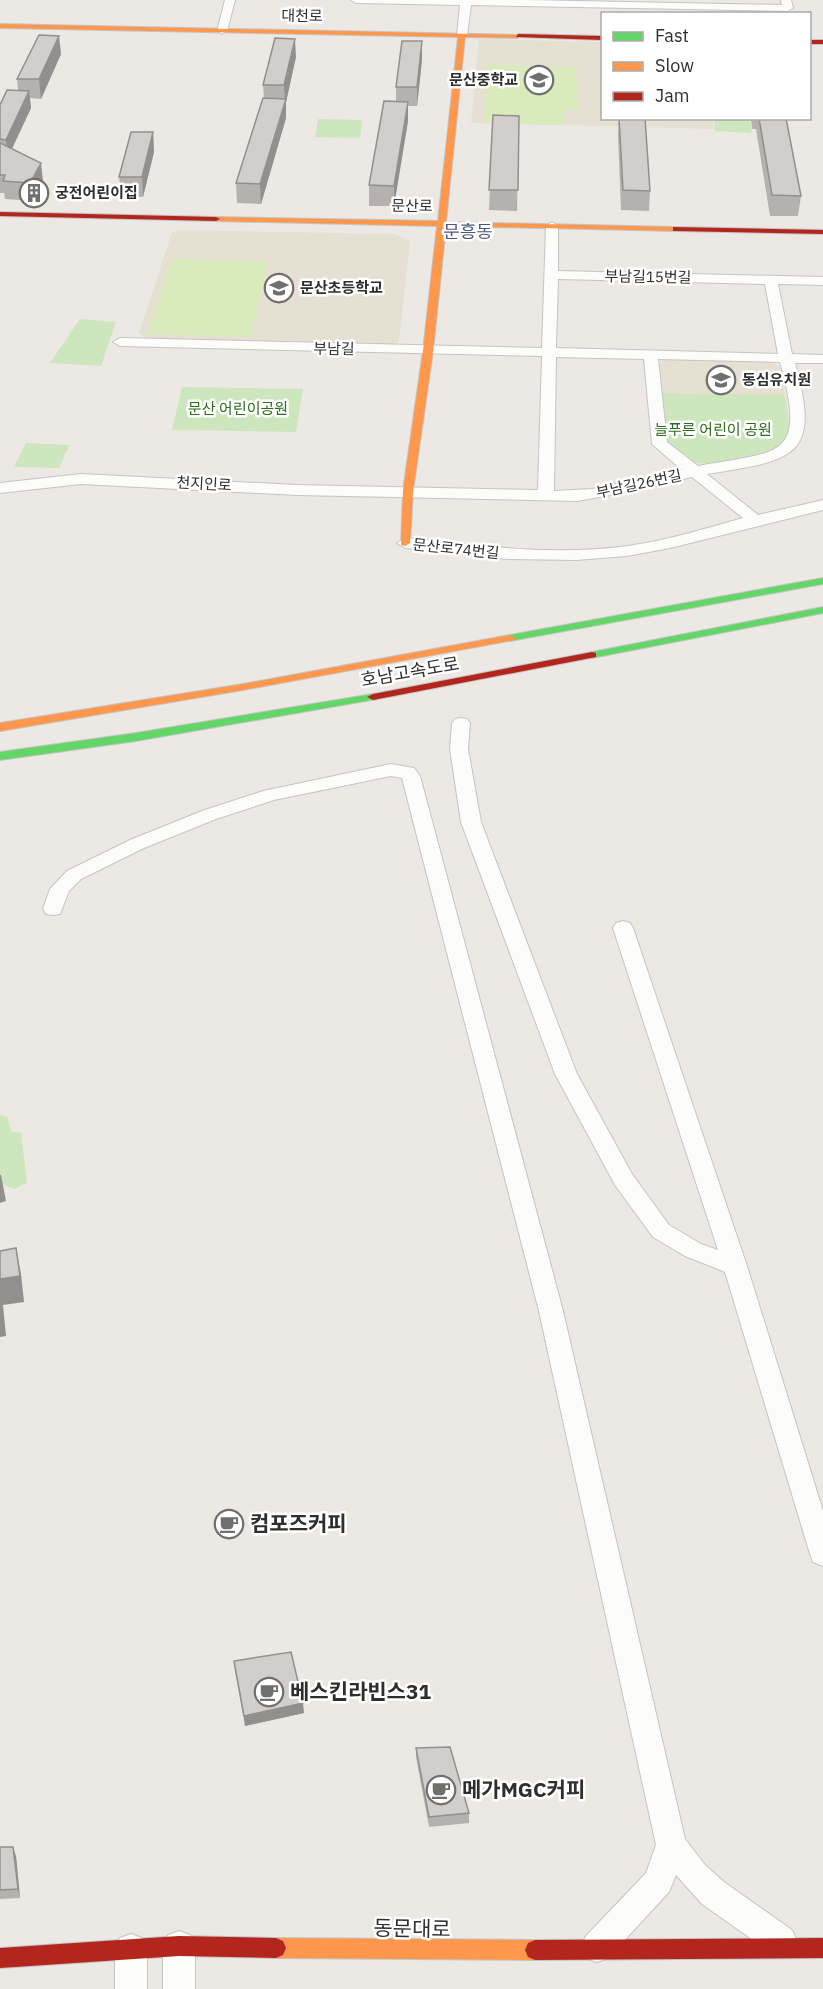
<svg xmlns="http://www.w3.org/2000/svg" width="823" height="1989" viewBox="0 0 823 1989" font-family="'IBM Plex Sans','Noto Sans KR',sans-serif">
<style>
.education{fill:#e6e0d3}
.green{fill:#cee6be}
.pitch{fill:#d9eabb}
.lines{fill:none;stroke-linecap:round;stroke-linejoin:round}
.street-casing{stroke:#c5c4c5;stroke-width:2}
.fast-casing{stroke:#c5c4c5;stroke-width:2}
.slow-casing{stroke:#c5c4c5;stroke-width:2}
.jam-casing{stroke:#c5c4c5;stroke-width:2}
.street{fill:#fcfcfb;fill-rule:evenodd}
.fast{fill:#63d668;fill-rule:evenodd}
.slow{fill:#ff974d;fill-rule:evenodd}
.jam{fill:#b3261e;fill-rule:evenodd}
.wall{fill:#b4b1af}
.shaded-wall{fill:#92908e}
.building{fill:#d1cecb;stroke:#92908e;stroke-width:1.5}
.labels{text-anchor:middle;stroke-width:5;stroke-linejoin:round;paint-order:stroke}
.far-street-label{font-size:15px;fill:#2e2e2e;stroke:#fff}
.far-poi-label{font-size:15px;font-weight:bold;fill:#2e2e2e;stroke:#fff;text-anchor:start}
.far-park-label{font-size:15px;fill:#2c6e1b;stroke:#fff}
.far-quarter-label{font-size:18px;fill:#4d5680;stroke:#fff}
.street-label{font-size:18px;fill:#2e2e2e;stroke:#fff}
.near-poi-label{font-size:21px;font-weight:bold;fill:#2e2e2e;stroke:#fff;text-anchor:start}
.near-street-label{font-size:21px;fill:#2e2e2e;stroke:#fff}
</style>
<rect width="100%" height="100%" fill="#ece8e4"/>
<!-- education -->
<g class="education">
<path d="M479,39L602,42V118L713,119L714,129L471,123Z"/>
<path d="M179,230L396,234L410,242L399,342L393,346L148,339L139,333L172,232Z"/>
<path d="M668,359L770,362L780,367L785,395L660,393L659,364Z"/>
</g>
<!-- green -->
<g class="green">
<path d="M318,119L362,120L360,138L315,137Z"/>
<path d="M714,119H750L752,133L715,131Z"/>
<path d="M80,319L116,322L101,366L50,363Z"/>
<path d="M182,387L303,389L296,432L172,430Z"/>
<path d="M660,393L785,395C787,408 791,425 787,437C781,456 708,469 691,461C683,457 675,450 667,444Z"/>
<path d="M26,443L69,445L59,468L14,467Z"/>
<path d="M0,1115L7,1117L12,1132L21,1133L27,1183L14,1189L0,1183Z"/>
</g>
<!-- pitch -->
<g class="pitch">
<path d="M488,65L575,67L579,110L563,109V125L484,123Z"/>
<path d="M172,259L268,261L251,337L147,334Z"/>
</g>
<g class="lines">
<!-- street casing -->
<g class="street-casing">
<g id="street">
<path d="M225,0H235L227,31L222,34L217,31Z"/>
<path d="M351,0H526L782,5L781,0H791L793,8L788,11L471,5L467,35L462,38L457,35L460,5L356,3Z"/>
<path d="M552,222L558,226V271L823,277V285L778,284L792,354L823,355V363H795C822,459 793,460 707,474L758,515L823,500V510L670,548L627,556L576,560L508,559L405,548L397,543L405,538C479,546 554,556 628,546C667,540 705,529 743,518L692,477L622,493L577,501L297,495L81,484L0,493V483L81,474L297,485L538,490L542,356L120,346L113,342L120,338L542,348L546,226ZM558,279L765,284L778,354L556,348ZM556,357L644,359L652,444L682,470L592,489L554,491ZM658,359L780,362C807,459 781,451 698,466L667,442Z"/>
<path d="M461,718L467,719L470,723L468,749L481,822L577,1074L632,1174L669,1225L701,1244L718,1250L613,928L616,923L623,921L630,923L633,928L747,1266L823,1511V1566L813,1562L810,1554L725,1272L685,1256L653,1237L615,1185L555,1074L461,822L450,749L452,723L455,719Z"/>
<path d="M391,764L414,768L420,776L563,1311L685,1839L705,1865L724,1882L792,1930L797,1941L792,1952L781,1956L770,1952L702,1904L676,1875L669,1892L608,1958L597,1962L586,1958L581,1947L586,1936L646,1873L656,1845L539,1311L402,778L391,776L274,800L216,819L144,848L81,879L69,891L60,914L53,915L46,914L43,909L50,889L67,871L130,840L202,811L263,791Z"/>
<path d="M179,1931L190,1935L195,1946V1989H163V1946L168,1935Z"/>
<path d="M131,1934L142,1938L147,1949V1989H115V1949L120,1938Z"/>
</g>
</g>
<!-- fast casing -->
<g class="fast-casing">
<g id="fast">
<path d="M823,578V584L510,641L504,638L510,635Z"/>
<path d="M823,607V613L592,658L586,655L592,652Z"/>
<path d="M373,694L379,697L377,699L136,741L0,760V752L136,733Z"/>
</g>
</g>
<!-- slow casing -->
<g class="slow-casing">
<g id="slow">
<path d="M0,24L520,35L518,38L465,37L446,222L676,227L680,229L676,231L446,226L433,351L413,491L410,543L405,546L401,545L403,491L423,351L437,226L216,221L212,219L216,217L438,221L458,37L0,28Z"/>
<path d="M510,635L516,638L514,640L243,690L0,731V723L243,684Z"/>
<path d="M276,1938L535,1940L542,1943L545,1950L542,1957L535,1960L276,1958L269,1955L266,1948L269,1941Z"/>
</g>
</g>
<!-- jam casing -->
<g class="jam-casing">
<g id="jam">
<path d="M518,34L602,36V40L516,37Z"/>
<rect x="810" y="40" width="13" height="4"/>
<path d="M0,212L216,217L220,219L216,221L0,216Z"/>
<path d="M673,227L823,230V234L676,231H673Z"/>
<path d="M592,652L596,653V657L373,700L367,697L373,694Z"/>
<path d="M179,1936L276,1938L283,1941L286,1948L283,1955L276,1958L179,1956L0,1968V1948Z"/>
<path d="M823,1938V1958L535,1960L528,1957L525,1950L528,1943L535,1940Z"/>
</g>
</g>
<!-- street -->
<use href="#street" class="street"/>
<!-- fast -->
<use href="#fast" class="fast"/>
<!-- slow -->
<use href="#slow" class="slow"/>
<!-- jam -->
<use href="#jam" class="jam"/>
</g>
<!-- wall -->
<g class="wall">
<path d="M61,54L41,99L30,98L31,108L12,149L43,181L32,201L5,199L4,193H0V105L18,91L17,79Z"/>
<path d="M296,57L286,102V118L261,204L237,203L236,183L264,98L263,85Z"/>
<path d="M422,60L417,106H408V121L394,206H369V185L396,101V87Z"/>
<path d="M493,115L519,116L517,211L489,210Z"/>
<path d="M619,118L650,191L649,211L621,210L618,135Z"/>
<path d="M751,118H786L801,196L798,216H770L756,129H752Z"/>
<path d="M153,132L154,152L143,197H121L119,177Z"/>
<path d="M234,1661L304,1713L245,1726L235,1671Z"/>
<path d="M416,1748L469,1813V1823L429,1827L416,1757Z"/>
<path d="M0,1847L16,1856L20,1898L0,1899Z"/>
</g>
<!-- shaded-wall -->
<g class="shaded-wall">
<path d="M59,36L61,54L41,99L39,79Z"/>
<path d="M295,39L296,57L286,102V118L261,204L260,184L285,101L284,85Z"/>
<path d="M422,41V60L417,106V87Z"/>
<path d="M29,91L31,108L8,157L6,140Z"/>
<path d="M408,102V121L394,206V186Z"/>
<path d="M153,132L154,152L143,197L142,177Z"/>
<path d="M41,163L43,181L32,201L30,183Z"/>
<path d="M0,1175H1L6,1201L0,1203Z"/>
<path d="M16,1248L21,1274L24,1302L3,1305L6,1336L0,1337V1279Z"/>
<path d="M303,1703L304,1713L245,1726L244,1716Z"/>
<path d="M13,1847L16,1856L20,1898L18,1889Z"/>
</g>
<!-- building -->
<g class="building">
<path d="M39,35L59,36L39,79H17Z"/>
<path d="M275,38L295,39L284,85H263Z"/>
<path d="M402,41H422L417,87H396Z"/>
<path d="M7,90L29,91L6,140L0,139V105Z"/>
<path d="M263,98L286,99L260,184L236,183Z"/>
<path d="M384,101L408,102L394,186L369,185Z"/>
<path d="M493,115L519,116L518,190H489Z"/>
<path d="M619,118H645L650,191L623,190Z"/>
<path d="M759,118H786L801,196L772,195Z"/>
<path d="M131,132H153L142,177H119Z"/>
<path d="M0,143L41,163L30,183L3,181L5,175H0Z"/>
<path d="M16,1248L20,1276L0,1279V1251Z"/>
<path d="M291,1652L303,1703L244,1716L234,1661Z"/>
<path d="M450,1747L469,1813L429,1817L416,1748Z"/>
<path d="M0,1847H13L18,1889L0,1890Z"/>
</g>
<!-- icons -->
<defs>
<g id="school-ring" transform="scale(1.5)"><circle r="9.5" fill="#fff" stroke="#706f6e" stroke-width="1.5"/><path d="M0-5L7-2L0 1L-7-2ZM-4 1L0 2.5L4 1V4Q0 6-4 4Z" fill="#706f6e"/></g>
<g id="building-ring" transform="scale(1.5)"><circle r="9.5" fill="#fff" stroke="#706f6e" stroke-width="1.5"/><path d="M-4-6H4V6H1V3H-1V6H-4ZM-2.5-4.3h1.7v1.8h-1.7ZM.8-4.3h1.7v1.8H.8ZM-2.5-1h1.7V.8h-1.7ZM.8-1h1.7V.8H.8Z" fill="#706f6e"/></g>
<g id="cafe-ring" transform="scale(1.5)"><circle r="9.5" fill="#fff" stroke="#706f6e" stroke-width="1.5"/><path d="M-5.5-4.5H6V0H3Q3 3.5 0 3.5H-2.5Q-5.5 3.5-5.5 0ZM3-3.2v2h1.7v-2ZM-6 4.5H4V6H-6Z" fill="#706f6e"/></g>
</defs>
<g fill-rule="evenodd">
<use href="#school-ring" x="539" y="80"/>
<use href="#building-ring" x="34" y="193"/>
<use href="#school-ring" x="279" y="288"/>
<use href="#school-ring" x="721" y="380"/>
<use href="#cafe-ring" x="229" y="1524"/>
<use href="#cafe-ring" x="269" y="1692"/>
<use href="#cafe-ring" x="441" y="1790"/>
</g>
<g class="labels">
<!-- far-street labels -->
<g class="far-street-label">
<text transform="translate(302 16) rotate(1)" y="5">대천로</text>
<text transform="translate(412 206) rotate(1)" y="5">문산로</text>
<text transform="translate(648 277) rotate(1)" y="5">부남길15번길</text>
<text transform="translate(334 349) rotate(1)" y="5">부남길</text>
<text transform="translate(204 484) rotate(3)" y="5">천지인로</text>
<text transform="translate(639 484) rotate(-12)" y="5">부남길26번길</text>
<text transform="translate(456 549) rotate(6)" y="5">문산로74번길</text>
</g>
<!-- far-poi labels -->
<g class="far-poi-label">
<text x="518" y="85" text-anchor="end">문산중학교</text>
<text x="55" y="198">궁전어린이집</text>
<text x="300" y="293">문산초등학교</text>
<text x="742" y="385">동심유치원</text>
</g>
<!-- far-park labels -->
<g class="far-park-label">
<text x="238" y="414">문산 어린이공원</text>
<text x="713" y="435">늘푸른 어린이 공원</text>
</g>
<!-- far-quarter labels -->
<g class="far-quarter-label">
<text x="468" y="238">문흥동</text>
</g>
<!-- street labels -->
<g class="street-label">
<text transform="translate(410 672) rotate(-10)" y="6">호남고속도로</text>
</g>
<!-- near-poi labels -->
<g class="near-poi-label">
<text x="250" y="1531">컴포즈커피</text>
<text x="290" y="1699">베스킨라빈스31</text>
<text x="462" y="1797">메가MGC커피</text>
</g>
<!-- near-street labels -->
<g class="near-street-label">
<text transform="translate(412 1929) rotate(1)" y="7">동문대로</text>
</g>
</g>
<!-- legend -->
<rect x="601" y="12" width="210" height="108" fill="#ffffff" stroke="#ababab" stroke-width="1.5"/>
<rect x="613" y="32" width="30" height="9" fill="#63d668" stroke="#ababab" stroke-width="1.5"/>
<text x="655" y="42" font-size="18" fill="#2e2e2e">Fast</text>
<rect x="613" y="62" width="30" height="9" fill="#ff974d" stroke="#ababab" stroke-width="1.5"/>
<text x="655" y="72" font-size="18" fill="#2e2e2e">Slow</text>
<rect x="613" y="92" width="30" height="9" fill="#b3261e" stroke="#ababab" stroke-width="1.5"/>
<text x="655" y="102" font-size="18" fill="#2e2e2e">Jam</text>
</svg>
